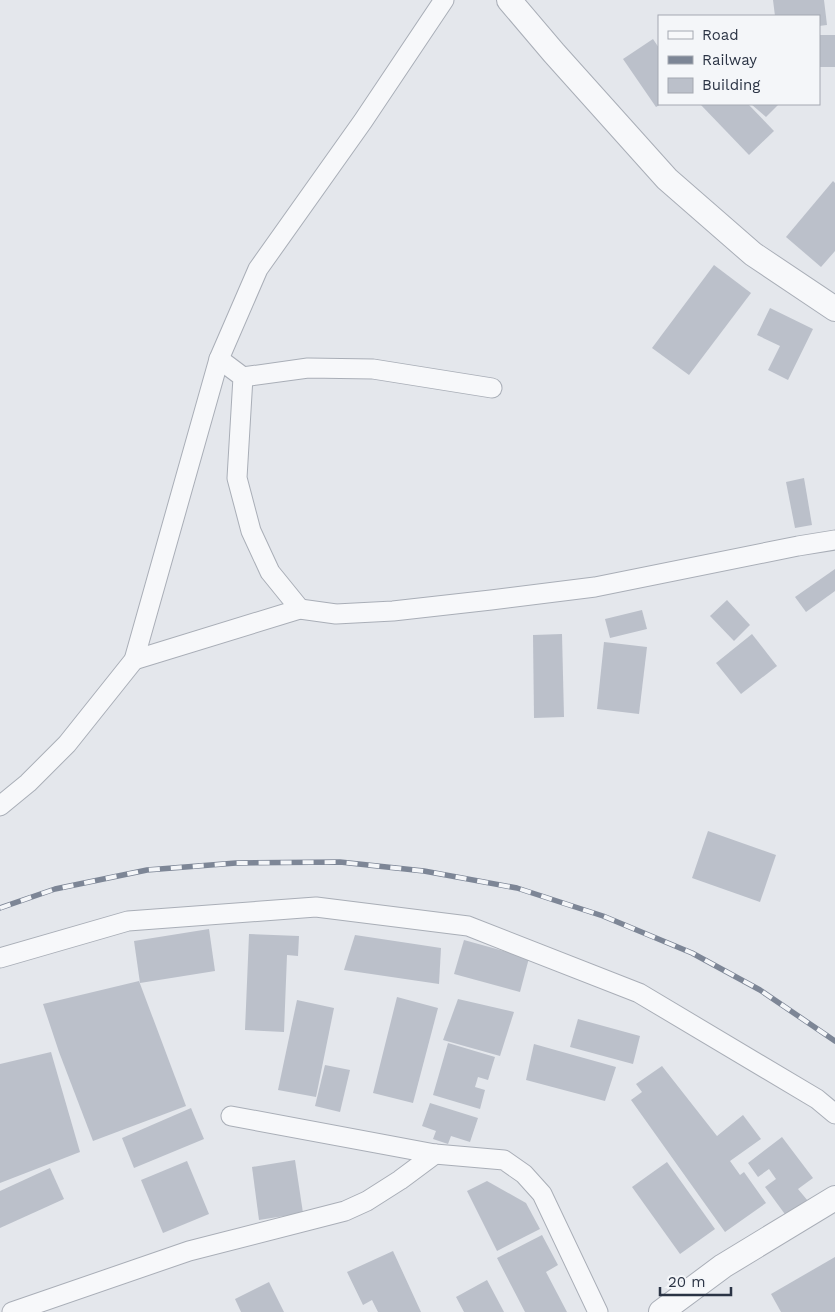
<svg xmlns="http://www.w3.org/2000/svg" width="835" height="1312" viewBox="0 0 835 1312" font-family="'Work Sans',sans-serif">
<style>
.building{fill:#bbc0ca}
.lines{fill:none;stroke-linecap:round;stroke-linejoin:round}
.minor-casing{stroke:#a9aeb7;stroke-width:21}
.tertiary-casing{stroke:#a9aeb7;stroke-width:26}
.minor{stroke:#f7f8fa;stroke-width:19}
.tertiary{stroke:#f7f8fa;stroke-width:24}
.rail-casing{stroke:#7d8696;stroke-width:5.5}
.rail{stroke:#f4f6f9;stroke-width:4;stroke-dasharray:11;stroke-linecap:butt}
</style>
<rect width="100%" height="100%" fill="#e4e7ec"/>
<!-- building -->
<g class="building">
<path d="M773,0H824L827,25L819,26V16H775Z"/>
<rect x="819" y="35" width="16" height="32"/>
<path d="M653,39L659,48V104H661L656,107L623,59Z"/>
<path d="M700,104H748L774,131L749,155Z"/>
<path d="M751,104H779L766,117Z"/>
<path d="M833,181L835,183V251L821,267L786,237Z"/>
<path d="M714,265L751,293L689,375L652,348Z"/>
<path d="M770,308L813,329L788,380L768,370L780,346L757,335Z"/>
<path d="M804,478L812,525L795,528L786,482Z"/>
<path d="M835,569V591L806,612L795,597Z"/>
<path d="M727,600L750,625L734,641L710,616Z"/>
<path d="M642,610L647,629L610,638L605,619Z"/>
<path d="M562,634L564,717L534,718L533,635Z"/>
<path d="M752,634L777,666L741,694L716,663Z"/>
<path d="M604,642L647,647L639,714L597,709Z"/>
<path d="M708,831L776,855L760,902L692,878Z"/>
<path d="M209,929L215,971L140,983L134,941Z"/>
<path d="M249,934L299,936L298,956L287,955L284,1032L245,1030Z"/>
<path d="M355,935L441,948L439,984L344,970Z"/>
<path d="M464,940L529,958L520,992L454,974Z"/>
<path d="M139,981L186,1106L93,1141L59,1052L43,1004Z"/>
<path d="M397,997L438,1008L413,1103L373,1093Z"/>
<path d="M458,999L514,1012L500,1056L443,1040Z"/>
<path d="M297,1000L334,1008L316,1097L278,1090Z"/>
<path d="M578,1019L640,1036L633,1064L570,1047Z"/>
<path d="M448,1043L495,1057L488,1080L478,1077L475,1087L485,1090L480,1109L433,1095Z"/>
<path d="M534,1044L616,1067L605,1101L526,1080Z"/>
<path d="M51,1052L80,1152L0,1183V1064Z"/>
<path d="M325,1065L350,1070L340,1112L315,1106Z"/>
<path d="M662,1066L717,1136L743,1115L761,1139L730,1161L740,1175L744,1172L766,1203L725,1232L631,1100L642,1092L636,1084Z"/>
<path d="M430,1103L478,1118L470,1142L451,1136L448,1144L433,1139L436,1131L422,1126Z"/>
<path d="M191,1108L204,1139L134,1168L122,1138Z"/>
<path d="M782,1137L813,1178L798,1189L808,1201L787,1217L765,1187L776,1179L769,1169L758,1177L748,1163Z"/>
<path d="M295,1160L303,1213L259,1220L252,1167Z"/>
<path d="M187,1161L209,1214L163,1233L141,1180Z"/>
<path d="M667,1162L715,1229L680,1254L632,1187Z"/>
<path d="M50,1168L64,1199L0,1228V1191Z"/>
<path d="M487,1181L526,1203L540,1229L497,1251L467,1191Z"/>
<path d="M542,1235L558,1265L546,1272L567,1312H525L497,1258Z"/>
<path d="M393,1251L421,1312H378L372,1300L363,1305L347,1272Z"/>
<path d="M835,1257V1312H781L771,1294Z"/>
<path d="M487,1280L504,1312H464L456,1297Z"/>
<path d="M269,1282L284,1312H241L235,1299Z"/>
</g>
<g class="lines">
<!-- minor casing -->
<g class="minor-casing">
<g id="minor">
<path d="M219,359L243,377L237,478L251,531L270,572L300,609"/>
<path d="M243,377L308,368L373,369L492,388"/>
<path d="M134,660L300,609L336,614L393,611L491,600L595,587L798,546L835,540"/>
<path d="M0,806L28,783L67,744L134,660L219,359L258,269L363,121L444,0"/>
<path d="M0,958L128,921L316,907L468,926L639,993L817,1099L835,1114"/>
<path d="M231,1116L435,1154L504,1160L524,1174L542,1194L598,1312"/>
<path d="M12,1312L189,1251L345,1211L367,1201L400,1180L435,1154"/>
</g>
</g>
<!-- tertiary casing -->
<g class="tertiary-casing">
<g id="tertiary">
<path d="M509,0L554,53L667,179L753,254L835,309"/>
<path d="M661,1312L723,1266L835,1198"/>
</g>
</g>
<!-- minor -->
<use href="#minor" class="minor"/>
<!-- tertiary -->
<use href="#tertiary" class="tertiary"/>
<!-- rail casing -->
<g class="rail-casing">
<path id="rail" d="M0,908L55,889L147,870L236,863L340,862L424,871L517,888L603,916L692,953L760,990L835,1041"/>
</g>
<!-- rail -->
<use href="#rail" class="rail"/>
</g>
<!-- legend -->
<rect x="658" y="15" width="162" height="90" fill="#f4f6f9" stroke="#a4a8b1"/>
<rect x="668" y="31" width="25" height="8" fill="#f7f8fa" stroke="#a4a8b1"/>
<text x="702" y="40" font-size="15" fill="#2b3445">Road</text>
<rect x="668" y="56" width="25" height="8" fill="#7d8696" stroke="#a4a8b1"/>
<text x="702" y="65" font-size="15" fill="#2b3445">Railway</text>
<rect x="668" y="78" width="25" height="15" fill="#bbc0ca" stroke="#a4a8b1"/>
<text x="702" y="90" font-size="15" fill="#2b3445">Building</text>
<!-- scale -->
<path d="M660 1287v8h71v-8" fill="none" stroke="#2b3445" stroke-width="2.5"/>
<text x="668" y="1287" font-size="15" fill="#2b3445" stroke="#f4f6f9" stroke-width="4" paint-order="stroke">20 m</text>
</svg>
